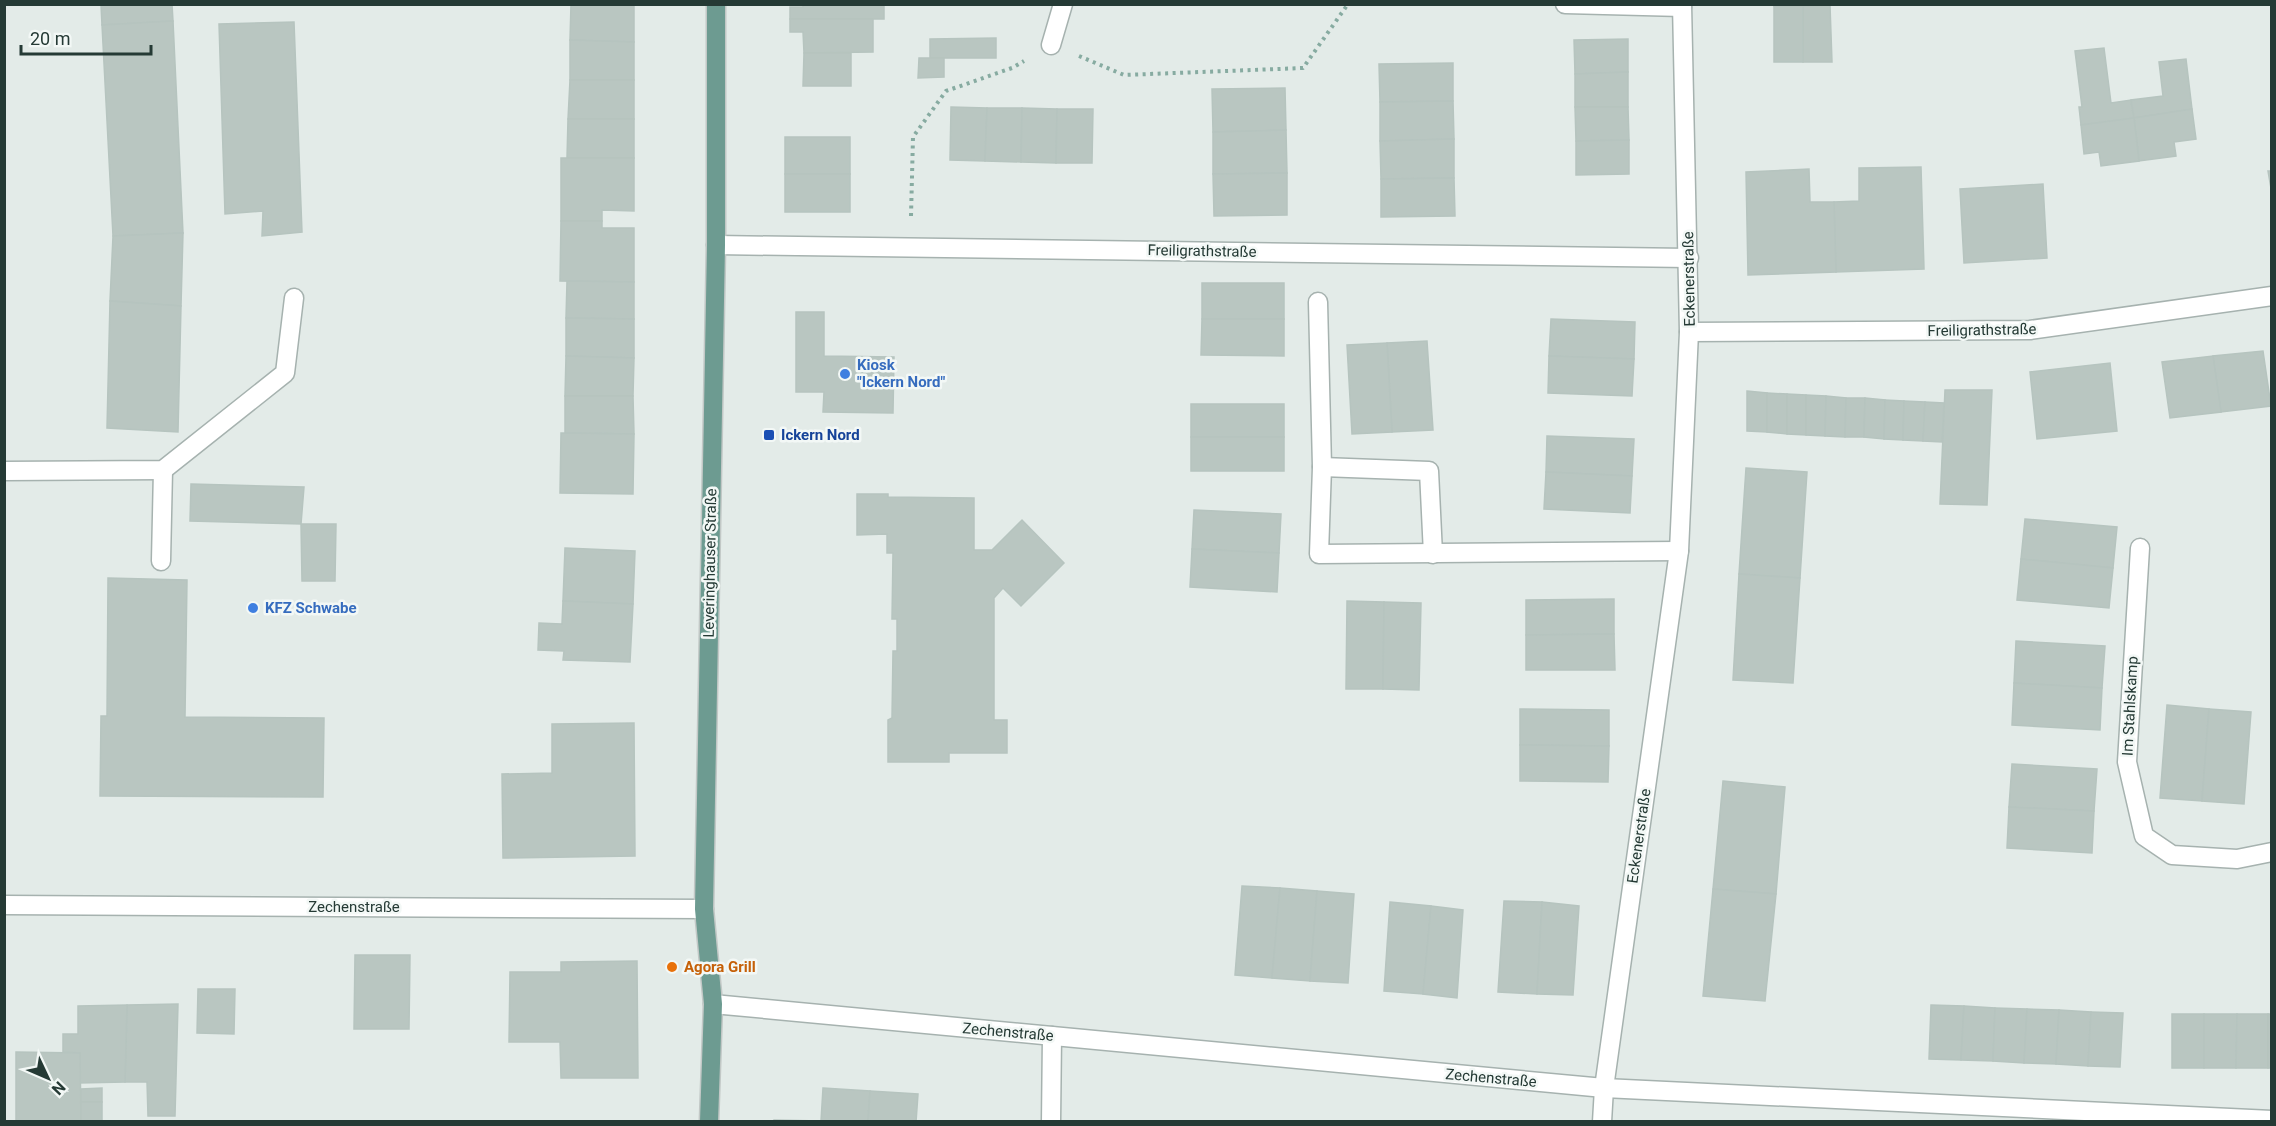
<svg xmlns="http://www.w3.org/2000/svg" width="2276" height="1126" viewBox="0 0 2276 1126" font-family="Roboto,sans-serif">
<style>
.building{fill:#b9c6c1;stroke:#b6c4bf;stroke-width:1.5}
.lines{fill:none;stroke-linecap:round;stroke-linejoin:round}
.minor-casing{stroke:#a6b2af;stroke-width:21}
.major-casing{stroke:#c2c8c6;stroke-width:21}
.path{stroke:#87aba1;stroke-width:4;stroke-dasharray:3 4.5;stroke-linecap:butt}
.minor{stroke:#fff;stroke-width:18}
.major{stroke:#6d9b91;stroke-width:18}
.shop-dot{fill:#3f7fe0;stroke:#f3f8f6;stroke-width:2}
.transit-dot{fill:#1a4fb4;stroke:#f3f8f6;stroke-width:2}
.food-dot{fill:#e8710a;stroke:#f3f8f6;stroke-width:2}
.labels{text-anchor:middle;stroke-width:5;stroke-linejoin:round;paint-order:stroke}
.street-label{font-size:15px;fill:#253a35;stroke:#f3f8f6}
.shop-label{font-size:15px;font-weight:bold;fill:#366cbe;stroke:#f3f8f6;text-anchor:start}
.transit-label{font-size:15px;font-weight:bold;fill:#164399;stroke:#f3f8f6;text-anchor:start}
.food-label{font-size:15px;font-weight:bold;fill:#c56008;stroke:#f3f8f6;text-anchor:start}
</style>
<rect width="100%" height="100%" fill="#e3ebe8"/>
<!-- building -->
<g class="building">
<path d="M172,4L173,21L102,25L101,5Z"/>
<path d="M571,4H634V42L570,40Z"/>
<path d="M803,4H884V19H790V7H803Z"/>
<rect x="1774" y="4" width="29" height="2"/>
<path d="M1830,5L1832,62H1803V6Z"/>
<rect x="1774" y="6" width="29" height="56"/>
<path d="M790,19H873V52L804,53L803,32H790Z"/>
<path d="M173,21L183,233L113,236L102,25Z"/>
<path d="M294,22L302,232L262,236L263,211L225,214L219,24Z"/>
<path d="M996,38V58H930V39Z"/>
<path d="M1628,39V72L1575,74L1574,40Z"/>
<path d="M570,40L634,42V80H570Z"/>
<path d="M2104,48L2111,103L2131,100L2134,118L2081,125L2079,107H2082L2075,51Z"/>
<path d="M804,53H851V86H803Z"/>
<path d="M919,58H944V77L918,78Z"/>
<path d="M2186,59L2192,109L2134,118L2131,100L2163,96L2159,62Z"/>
<path d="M1453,63V101L1380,102L1379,64Z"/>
<path d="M1628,72V107H1575V74Z"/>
<path d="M570,80H634V119H568Z"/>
<path d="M1285,88L1286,130L1213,132L1212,89Z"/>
<path d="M1453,101L1454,139L1380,141V102Z"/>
<path d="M951,107L987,108L985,161L950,160Z"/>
<path d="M1575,107H1628L1629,140L1576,141Z"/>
<path d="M987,108H1022L1021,162L985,161Z"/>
<path d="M1022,108L1057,109L1056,163L1021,162Z"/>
<path d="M1057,109H1093L1092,163H1056Z"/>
<path d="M2192,109L2196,139L2174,142L2176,156L2139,161L2134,118Z"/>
<path d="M2134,118L2139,161L2101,166L2099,152L2084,154L2081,125Z"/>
<path d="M568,119H634V158H567Z"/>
<path d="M1286,130L1287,173L1213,174V132Z"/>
<rect x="785" y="137" width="65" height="37"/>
<path d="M1454,139V178L1381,179L1380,141Z"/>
<path d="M1629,140V174L1576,175V141Z"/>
<path d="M561,158H634V211L602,210V221H561Z"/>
<path d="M1921,167L1924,269L1836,272L1834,202L1859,201V168Z"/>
<path d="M1809,169L1810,202H1834L1836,272L1748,275L1746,172Z"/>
<path d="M2268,171H2272V194Z"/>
<path d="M1287,173V215L1214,216L1213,174Z"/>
<rect x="785" y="174" width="65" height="38"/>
<path d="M1454,178L1455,216L1381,217V179Z"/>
<path d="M2043,184L2047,258L1964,263L1960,189Z"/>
<path d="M561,221H602V228H634V282L560,281Z"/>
<path d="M183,233L181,306L110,301L113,236Z"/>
<path d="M567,281L634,282V319L566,318Z"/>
<rect x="1202" y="283" width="82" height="36"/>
<path d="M110,301L181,306L178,432L107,428Z"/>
<path d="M796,312H824V356L894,357L893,413L823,412L824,392H796Z"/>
<path d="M566,318L634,319V358L566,356Z"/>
<path d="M1202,319H1284V356L1201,355Z"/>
<path d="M1551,319L1635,322L1634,359L1549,356Z"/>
<path d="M1427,341L1433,430L1392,432L1387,343Z"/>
<path d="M1387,343L1392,432L1352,434L1347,345Z"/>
<path d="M2263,351L2271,406L2221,412L2213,356Z"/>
<path d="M566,356L634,358L633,396H565Z"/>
<path d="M1549,356L1634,359L1632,396L1548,393Z"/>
<path d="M2213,356L2221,412L2170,418L2162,362Z"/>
<path d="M2110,363L2117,431L2037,439L2030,372Z"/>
<path d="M1945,390H1992L1987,505L1940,504Z"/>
<path d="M1747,391L1767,393V432L1747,431Z"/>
<path d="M1767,393L1787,394V434L1767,432Z"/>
<path d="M1787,394L1806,395V435L1787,434Z"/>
<path d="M1806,395L1826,396L1825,436L1806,435Z"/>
<path d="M565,396H633L634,434L565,433Z"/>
<path d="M1826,396L1846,398L1845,437L1825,436Z"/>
<path d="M1846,398H1865L1864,437H1845Z"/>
<path d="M1865,398L1885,400L1884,439L1864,437Z"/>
<path d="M1885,400L1904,401L1903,440L1884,439Z"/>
<path d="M1904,401L1925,402L1923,441L1903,440Z"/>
<path d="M1925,402L1944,403L1942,442L1923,441Z"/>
<rect x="1191" y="404" width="93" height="33"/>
<path d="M561,433L634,434L633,494L560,493Z"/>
<path d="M1547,436L1634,439L1632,476L1546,472Z"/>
<rect x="1191" y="437" width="93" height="34"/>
<path d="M1746,468L1807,472L1800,578L1739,574Z"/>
<path d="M1546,472L1632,476L1630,513L1544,509Z"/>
<path d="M191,484L304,487L301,524L190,521Z"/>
<path d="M857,494H888V497L974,498V550H992L1022,520L1064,563L1021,606L1003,588L994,598V720H1007V753H949V762H888V720L892,718L893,651H897V619H892L893,553H887V534L857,535Z"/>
<path d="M1194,510L1281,514L1279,553L1192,549Z"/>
<path d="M2025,519L2117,527L2113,568L2021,559Z"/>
<path d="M301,524H336L335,581H302Z"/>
<path d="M565,548L635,551L633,604L563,601Z"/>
<path d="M1192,549L1279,553L1277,592L1190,587Z"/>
<path d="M2021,559L2113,568L2109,608L2017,600Z"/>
<path d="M1739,574L1800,578L1793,683L1733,680Z"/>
<path d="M108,578L187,580L185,717L324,718L323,797L100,796L101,716H107Z"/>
<path d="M1614,599V634L1526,635V600Z"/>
<path d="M563,601L633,604L630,662L563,660L564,651L538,650L539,623L562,624Z"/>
<path d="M1347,601L1384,602L1383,689H1346Z"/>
<path d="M1384,602L1421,603L1419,690L1383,689Z"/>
<path d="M1614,634L1615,670H1526V635Z"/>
<path d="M2016,641L2105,646L2102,688L2014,683Z"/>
<path d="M2014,683L2102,688L2100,730L2012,725Z"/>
<path d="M2167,705L2209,709L2202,801L2160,798Z"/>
<path d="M1520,709L1609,710V746L1520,745Z"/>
<path d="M2209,709L2251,712L2244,804L2202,801Z"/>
<path d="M634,723L635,856L503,858L502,774L552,773V724Z"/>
<path d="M1520,745L1609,746L1608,782L1520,781Z"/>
<path d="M2012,764L2097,769L2094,811L2009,807Z"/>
<path d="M1723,781L1785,787L1776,894L1713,889Z"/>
<path d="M2009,807L2094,811L2092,853L2007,848Z"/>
<path d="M1242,886L1280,888L1272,978L1235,975Z"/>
<path d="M1280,888L1317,891L1310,981L1272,978Z"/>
<path d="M1713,889L1776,894L1765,1001L1703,996Z"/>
<path d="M1317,891L1354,894L1348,983L1310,981Z"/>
<path d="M1504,901L1542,902L1537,994L1498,992Z"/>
<path d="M1390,902L1431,906L1423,994L1384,991Z"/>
<path d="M1542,902L1579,906L1573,995L1537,994Z"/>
<path d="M1431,906L1463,910L1457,998L1423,994Z"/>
<path d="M355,955H410L409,1029H354Z"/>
<path d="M637,961L638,1078H561L560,1042H509L510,972H561V962Z"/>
<path d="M198,989H235L234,1034L197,1033Z"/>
<path d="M178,1004L175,1116H148L147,1082H125L127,1005Z"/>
<path d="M127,1005L125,1082L79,1083L80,1053L63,1052V1034H78V1006Z"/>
<path d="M1931,1005L1964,1006L1961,1060L1929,1059Z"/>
<path d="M1964,1006L1995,1008L1993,1061L1961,1060Z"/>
<path d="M1995,1008L2027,1009L2024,1063L1993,1061Z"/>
<path d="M2027,1009L2059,1010L2056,1064L2024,1063Z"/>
<path d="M2059,1010L2091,1012L2088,1066L2056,1064Z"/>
<path d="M2091,1012L2123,1013L2120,1067L2088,1066Z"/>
<rect x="2172" y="1014" width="32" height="54"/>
<path d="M2204,1014H2237L2236,1068H2204Z"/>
<path d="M2237,1014H2268V1068H2236Z"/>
<rect x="2268" y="1014" width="4" height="54"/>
<path d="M16,1052L80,1053L81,1122H16Z"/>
<path d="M102,1088V1102H81V1089Z"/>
<path d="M823,1088L870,1091L868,1122L821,1121Z"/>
<path d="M870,1091L918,1094L916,1122H868Z"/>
<rect x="81" y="1102" width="21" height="20"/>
<path d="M774,1120L821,1121L836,1122H774Z"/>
</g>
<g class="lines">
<!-- minor casing -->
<g class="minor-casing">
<g id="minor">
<path d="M1565,4L1682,7"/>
<path d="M1051,45L1063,4"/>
<path d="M716,245L1689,258"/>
<path d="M1318,302L1322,467L1319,554L1679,551"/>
<path d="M1689,332L2030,330L2272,296"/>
<path d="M1322,467L1429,471L1433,554"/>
<path d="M4,471L163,470L285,373L294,298"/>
<path d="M2140,548L2127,762L2144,836L2172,855L2237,859L2272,852"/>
<path d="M161,561L163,470"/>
<path d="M4,905L704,909"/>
<path d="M713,1004L1604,1088L2272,1120"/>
<path d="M1051,1122L1052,1036"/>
<path d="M1602,1122L1604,1088L1679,551L1689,332L1682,4"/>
</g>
</g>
<!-- major casing -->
<g class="major-casing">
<path id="major" d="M709,1122L713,1004L704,909L716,245V4"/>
</g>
<!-- path -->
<g class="path">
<path d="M1079,56L1124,75L1303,68L1348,4"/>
<path d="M911,216L913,137L946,91L1012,68L1024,61"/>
</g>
<!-- minor -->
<use href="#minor" class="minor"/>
<!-- major -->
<use href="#major" class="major"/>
</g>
<!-- markers -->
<g class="shop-dot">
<circle cx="845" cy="374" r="6"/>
<circle cx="253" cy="608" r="6"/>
</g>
<rect class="transit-dot" x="763" y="429" width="12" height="12" rx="3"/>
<circle class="food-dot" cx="672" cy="967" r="6"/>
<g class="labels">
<!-- street labels -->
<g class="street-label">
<text transform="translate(1202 251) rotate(1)" y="5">Freiligrathstraße</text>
<text transform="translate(1689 279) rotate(-91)" y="5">Eckenerstraße</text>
<text transform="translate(1982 330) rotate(-1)" y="5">Freiligrathstraße</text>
<text transform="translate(710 563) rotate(-89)" y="5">Leveringhauser Straße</text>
<text transform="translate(2130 706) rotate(-87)" y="5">Im Stahlskamp</text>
<text transform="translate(1639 836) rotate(-82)" y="5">Eckenerstraße</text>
<text x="354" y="912">Zechenstraße</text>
<text transform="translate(1008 1032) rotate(5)" y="5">Zechenstraße</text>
<text transform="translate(1491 1078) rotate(5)" y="5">Zechenstraße</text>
</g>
<!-- shop labels -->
<g class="shop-label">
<text x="857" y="370">Kiosk<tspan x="857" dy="17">"Ickern Nord"</tspan></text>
<text x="265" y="613">KFZ Schwabe</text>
</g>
<!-- transit labels -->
<g class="transit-label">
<text x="781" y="440">Ickern Nord</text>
</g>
<!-- food labels -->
<g class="food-label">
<text x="684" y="972">Agora Grill</text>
</g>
</g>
<!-- border -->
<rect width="2276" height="1126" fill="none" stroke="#253a35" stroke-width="12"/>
<!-- north arrow -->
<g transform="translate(48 1078) rotate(134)" stroke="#f3f8f6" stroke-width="4.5" paint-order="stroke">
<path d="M0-4.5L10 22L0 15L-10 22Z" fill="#253a35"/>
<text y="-9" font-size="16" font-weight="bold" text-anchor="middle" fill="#253a35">N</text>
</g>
<!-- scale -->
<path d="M21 45v9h130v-9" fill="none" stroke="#253a35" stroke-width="3"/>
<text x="30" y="45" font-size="18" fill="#253a35" stroke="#f3f8f6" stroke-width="4.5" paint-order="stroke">20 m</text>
</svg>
